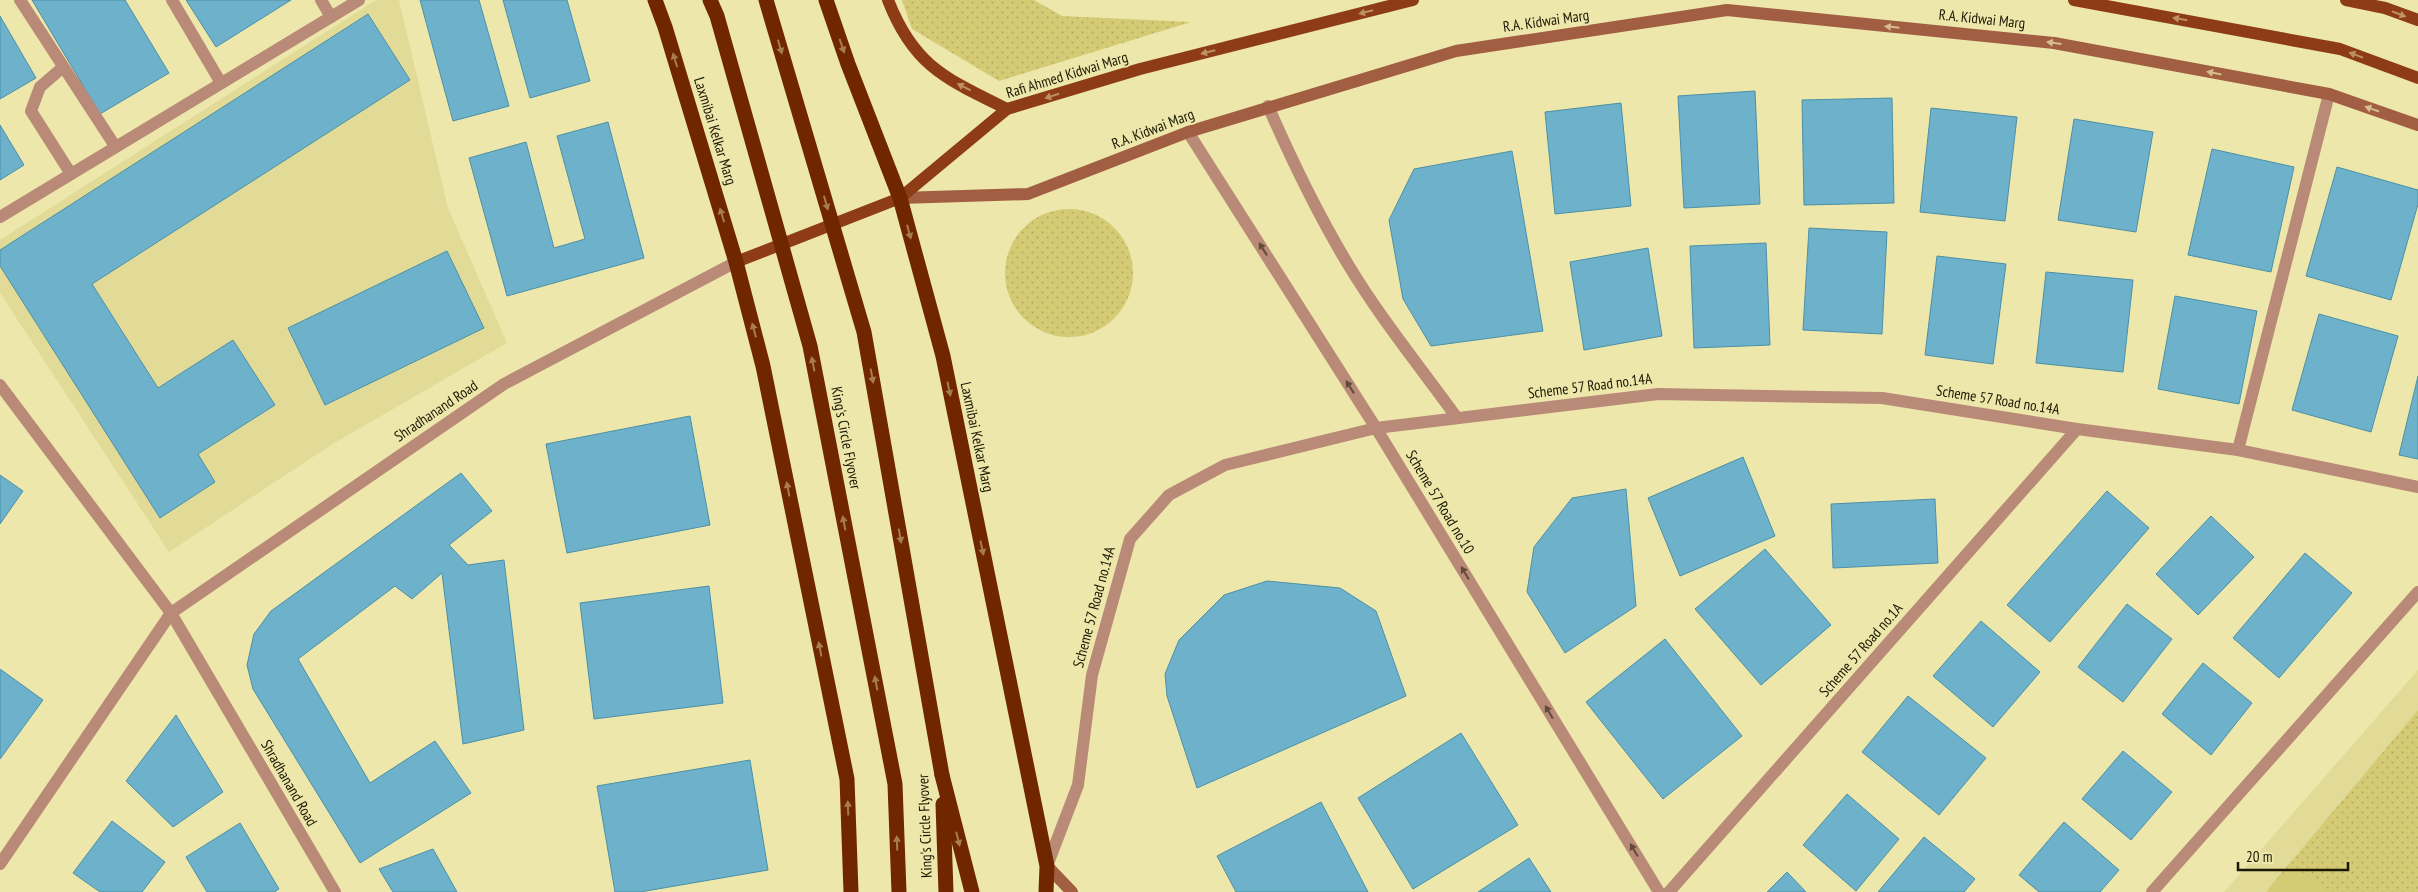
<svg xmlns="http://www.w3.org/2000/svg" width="2418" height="892" viewBox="0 0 2418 892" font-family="'PT Sans Narrow',sans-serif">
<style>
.built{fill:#e2db97}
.grass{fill:url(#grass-dots)}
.garden{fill:#d5cb75}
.building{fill:#6db2ca;stroke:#4b90a7}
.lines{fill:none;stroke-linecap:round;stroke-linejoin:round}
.lane{stroke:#b98a78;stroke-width:12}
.street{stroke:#b98a78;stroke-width:12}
.secondary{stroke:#a15e42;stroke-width:12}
.primary{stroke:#8d3c16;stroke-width:12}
.highway{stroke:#702700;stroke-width:15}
.highway-bridge{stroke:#702700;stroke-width:15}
.oneway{fill:#bd9260}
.oneway2{fill:#d6be8c}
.oneway3{fill:#a87d4d}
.oneway4{fill:#624b37}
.labels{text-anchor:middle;stroke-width:4;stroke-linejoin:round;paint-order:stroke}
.street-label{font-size:15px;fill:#1a1702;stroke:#ede7ab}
</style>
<defs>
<pattern id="grass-dots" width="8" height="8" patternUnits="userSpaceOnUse" patternTransform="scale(1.25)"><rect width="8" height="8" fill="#d5cb75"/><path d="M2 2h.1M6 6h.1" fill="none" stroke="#b6ae64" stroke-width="1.8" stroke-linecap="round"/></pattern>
</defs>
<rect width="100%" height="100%" fill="#ede7ab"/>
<!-- built -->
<g class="built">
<path d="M376,0H399L448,208L507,343L331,445L169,552L0,293V240Z"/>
<path d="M2418,670V892H2224Z"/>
</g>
<!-- grass -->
<g class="grass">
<path d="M902,0H1034L1062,16L1191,22L999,81L912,29Z"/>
<circle cx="1069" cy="273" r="64"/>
<path d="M2418,710V892H2267L2269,888Z"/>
</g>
<!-- garden -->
<path class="garden" d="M2291,864L2328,892H2269Z"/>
<!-- building -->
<g class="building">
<path d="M32,0H125L169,73L100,114Z"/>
<path d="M186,0H291L216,47Z"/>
<path d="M420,0H479L509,106L453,121Z"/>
<path d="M503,0H567L590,81L530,98Z"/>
<path d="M368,14L410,80L92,284L158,388L233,340L275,405L198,454L215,482L160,518L0,266V250Z"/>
<path d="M0,16L36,78L0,99Z"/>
<path d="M1755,91L1760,204L1684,208L1678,96Z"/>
<path d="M1892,98L1894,203L1804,205L1802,100Z"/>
<path d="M1621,103L1631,206L1555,214L1545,112Z"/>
<path d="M1931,108L2017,117L2005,221L1920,212Z"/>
<path d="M2074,119L2153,132L2136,232L2058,220Z"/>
<path d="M608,122L644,258L507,296L469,158L526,142L554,248L585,239L557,136Z"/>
<path d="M0,125L24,165L0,180Z"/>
<path d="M2212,149L2294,167L2271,272L2188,255Z"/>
<path d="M1512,151L1543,331L1431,346L1403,299L1389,220L1414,169Z"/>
<path d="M2337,167L2418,190V204L2391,300L2306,276Z"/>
<path d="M1809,228L1887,232L1882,334L1803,330Z"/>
<path d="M1766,243L1770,345L1694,348L1690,246Z"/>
<path d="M1648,248L1662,336L1584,350L1570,262Z"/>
<path d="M447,251L484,328L325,405L288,328Z"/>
<path d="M1937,256L2006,264L1993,364L1925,355Z"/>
<path d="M2046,272L2133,280L2123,372L2036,363Z"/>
<path d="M2175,296L2257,311L2239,404L2158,389Z"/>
<path d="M2319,314L2398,336L2371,432L2292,410Z"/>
<path d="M2418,376V459L2399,455Z"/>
<path d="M690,416L710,525L567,553L546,444Z"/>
<path d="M1743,457L1775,536L1680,576L1648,498Z"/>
<path d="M461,473L492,511L449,545L468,565L504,560L524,730L463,744L442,573L412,599L395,586L298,659L370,783L435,741L471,793L360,863L253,689L247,665L254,634L271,611Z"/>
<path d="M0,475L23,491L0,524Z"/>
<path d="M1626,489L1636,606L1565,653L1527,592L1534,547L1572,498Z"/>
<path d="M2107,491L2149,528L2050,642L2007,605Z"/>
<path d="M1935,499L1938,563L1833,568L1831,504Z"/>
<path d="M2211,516L2254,557L2198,615L2156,574Z"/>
<path d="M1765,549L1831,625L1761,685L1695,609Z"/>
<path d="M2305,553L2352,593L2279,678L2233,638Z"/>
<path d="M1267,581L1340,588L1376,611L1406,696L1197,788L1167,696L1165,674L1179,640L1224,595Z"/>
<path d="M709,586L723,703L594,719L580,603Z"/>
<path d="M2127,604L2172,639L2123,702L2078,667Z"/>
<path d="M1981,621L2040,672L1993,727L1933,676Z"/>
<path d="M1665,639L1742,736L1663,799L1586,702Z"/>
<path d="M2203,663L2252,703L2211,755L2162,714Z"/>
<path d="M0,669L43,700L0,759Z"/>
<path d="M1908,696L1986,758L1939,815L1862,752Z"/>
<path d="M176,715L223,792L173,827L126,781Z"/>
<path d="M1461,733L1518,825L1413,889L1358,798Z"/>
<path d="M2123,751L2172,792L2131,840L2082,799Z"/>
<path d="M750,760L768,870L640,892H615L597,786Z"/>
<path d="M1847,794L1899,839L1856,891L1803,845Z"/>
<path d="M1321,802L1368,892H1236L1217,856Z"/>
<path d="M112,821L165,862L142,892H100L73,873Z"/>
<path d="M2064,822L2119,870L2100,892H2039L2019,875Z"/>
<path d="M240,823L279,889L274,892H207L186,857Z"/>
<path d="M1924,837L1975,879L1964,892H1878Z"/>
<path d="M433,849L457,892H393L379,869Z"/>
<path d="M1529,858L1551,892H1478Z"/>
<path d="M1787,872L1806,892H1767Z"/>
</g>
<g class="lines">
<!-- lane -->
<path class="lane" d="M2238,450L2329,94"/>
<!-- street -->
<g class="street">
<path d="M20,0L115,146"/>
<path d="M172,0L221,83"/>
<path d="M321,0L331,17"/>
<path d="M62,68L40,87L31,111L71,174"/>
<path d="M1268,106C1292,161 1318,215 1349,266C1381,319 1421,368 1457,418"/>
<path d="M1188,132L1376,428L1659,892"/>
<path d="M0,217L359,0"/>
<path d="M0,385L171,613L335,892"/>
<path d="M0,864L171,613L504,384L736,262"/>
<path d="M1047,866L1078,785L1092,675L1130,539L1169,495L1225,465L1376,428L1658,394L1882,398L2077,429L2238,450L2418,487"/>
<path d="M1669,892L2077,429"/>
<path d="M2152,892L2418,592"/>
</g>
<!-- secondary -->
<g class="secondary">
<path d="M900,198L1028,194L1188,132L1456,51L1727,10L2054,43L2329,94L2418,125"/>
<path d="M1047,866L1072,892"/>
</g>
<!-- primary -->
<g class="primary">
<path d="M888,0C914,67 947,79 1007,109"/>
<path d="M2074,0L2340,49L2418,78"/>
<path d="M2346,0L2385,8L2418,20"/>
<path d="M736,262L900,198L1007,109L1140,69L1413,0"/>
</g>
<!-- highway -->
<g class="highway">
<path d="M655,0L665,27L736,262L763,366L847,779L851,892"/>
<path d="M826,0L848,64L900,198L943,356L1047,866L1046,892"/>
<path d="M942,775L972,892"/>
<path d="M943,804L946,892"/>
</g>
<!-- highway-bridge -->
<g class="highway-bridge">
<path d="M710,0L717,16L810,346L895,784L899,892"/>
<path d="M766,0L864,332L942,775"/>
</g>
</g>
<!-- one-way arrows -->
<defs><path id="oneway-solid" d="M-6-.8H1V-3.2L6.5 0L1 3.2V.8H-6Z" transform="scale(1.25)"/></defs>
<g class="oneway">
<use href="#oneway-solid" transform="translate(1366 12) rotate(166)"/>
<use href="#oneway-solid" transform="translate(2399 14) rotate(21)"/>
<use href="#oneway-solid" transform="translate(2180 19) rotate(-170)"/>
<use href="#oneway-solid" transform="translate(1208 52) rotate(166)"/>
<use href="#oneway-solid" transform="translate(2356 55) rotate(-160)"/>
<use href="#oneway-solid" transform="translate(964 87) rotate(-153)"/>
<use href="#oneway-solid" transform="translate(1052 96) rotate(163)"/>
</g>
<g class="oneway2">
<use href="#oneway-solid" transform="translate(1892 27) rotate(-174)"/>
<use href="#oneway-solid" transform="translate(2054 43) rotate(-172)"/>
<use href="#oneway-solid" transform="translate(2214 73) rotate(-169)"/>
<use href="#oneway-solid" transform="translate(2372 109) rotate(-161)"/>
</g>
<g class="oneway3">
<use href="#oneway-solid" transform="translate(842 46) rotate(71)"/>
<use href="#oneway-solid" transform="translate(780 47) rotate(74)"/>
<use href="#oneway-solid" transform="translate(675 60) rotate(-107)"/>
<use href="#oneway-solid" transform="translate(826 203) rotate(74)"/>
<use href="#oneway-solid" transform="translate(722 215) rotate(-107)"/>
<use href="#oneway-solid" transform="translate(909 232) rotate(75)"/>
<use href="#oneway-solid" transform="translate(754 330) rotate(-105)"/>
<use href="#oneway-solid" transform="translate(813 364) rotate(-101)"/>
<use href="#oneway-solid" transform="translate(872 376) rotate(80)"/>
<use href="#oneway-solid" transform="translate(949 389) rotate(78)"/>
<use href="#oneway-solid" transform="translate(788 489) rotate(-101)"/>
<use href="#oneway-solid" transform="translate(844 523) rotate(-101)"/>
<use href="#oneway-solid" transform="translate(900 536) rotate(80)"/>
<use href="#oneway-solid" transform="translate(982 548) rotate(78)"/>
<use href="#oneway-solid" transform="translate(820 649) rotate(-101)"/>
<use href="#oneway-solid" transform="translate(876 683) rotate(-101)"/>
<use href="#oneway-solid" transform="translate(848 808) rotate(-92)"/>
<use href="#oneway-solid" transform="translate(958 839) rotate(76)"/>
<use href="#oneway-solid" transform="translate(897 843) rotate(-92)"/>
</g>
<g class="oneway4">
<use href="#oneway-solid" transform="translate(1263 249) rotate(-122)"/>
<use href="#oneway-solid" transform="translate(1350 387) rotate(-122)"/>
<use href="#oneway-solid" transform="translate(1465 573) rotate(-121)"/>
<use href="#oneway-solid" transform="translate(1549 712) rotate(-121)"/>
<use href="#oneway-solid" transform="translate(1634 850) rotate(-121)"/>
</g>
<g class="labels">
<!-- street labels -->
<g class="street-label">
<text transform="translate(1982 19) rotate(6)" y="5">R.A. Kidwai Marg</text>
<text transform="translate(1546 21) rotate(-8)" y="5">R.A. Kidwai Marg</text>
<text transform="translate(1067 75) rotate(-17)" y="5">Rafi Ahmed Kidwai Marg</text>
<text transform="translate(1153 129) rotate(-21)" y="5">R.A. Kidwai Marg</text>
<text transform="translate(715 131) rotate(73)" y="5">Laxmibai Kelkar Marg</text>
<text transform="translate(1590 386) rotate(-7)" y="5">Scheme 57 Road no.14A</text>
<text transform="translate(1998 400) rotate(9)" y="5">Scheme 57 Road no.14A</text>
<text transform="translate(436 411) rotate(-34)" y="5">Shradhanand Road</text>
<text transform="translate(977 437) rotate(78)" y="5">Laxmibai Kelkar Marg</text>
<text transform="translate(846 438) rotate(79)" y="5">King's Circle Flyover</text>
<text transform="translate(1440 502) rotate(59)" y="5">Scheme 57 Road no.10</text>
<text transform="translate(1094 607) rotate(-75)" y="5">Scheme 57 Road no.14A</text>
<text transform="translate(1861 650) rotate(-49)" y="5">Scheme 57 Road no.1A</text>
<text transform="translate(289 783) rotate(60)" y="5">Shradhanand Road</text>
<text transform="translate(925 826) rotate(-92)" y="5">King's Circle Flyover</text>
</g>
</g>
<!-- scale -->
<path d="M2238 862v8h110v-8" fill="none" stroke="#1a1702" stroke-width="2.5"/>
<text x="2246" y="862" font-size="15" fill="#1a1702" stroke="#ede7ab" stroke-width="4" paint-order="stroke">20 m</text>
</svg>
